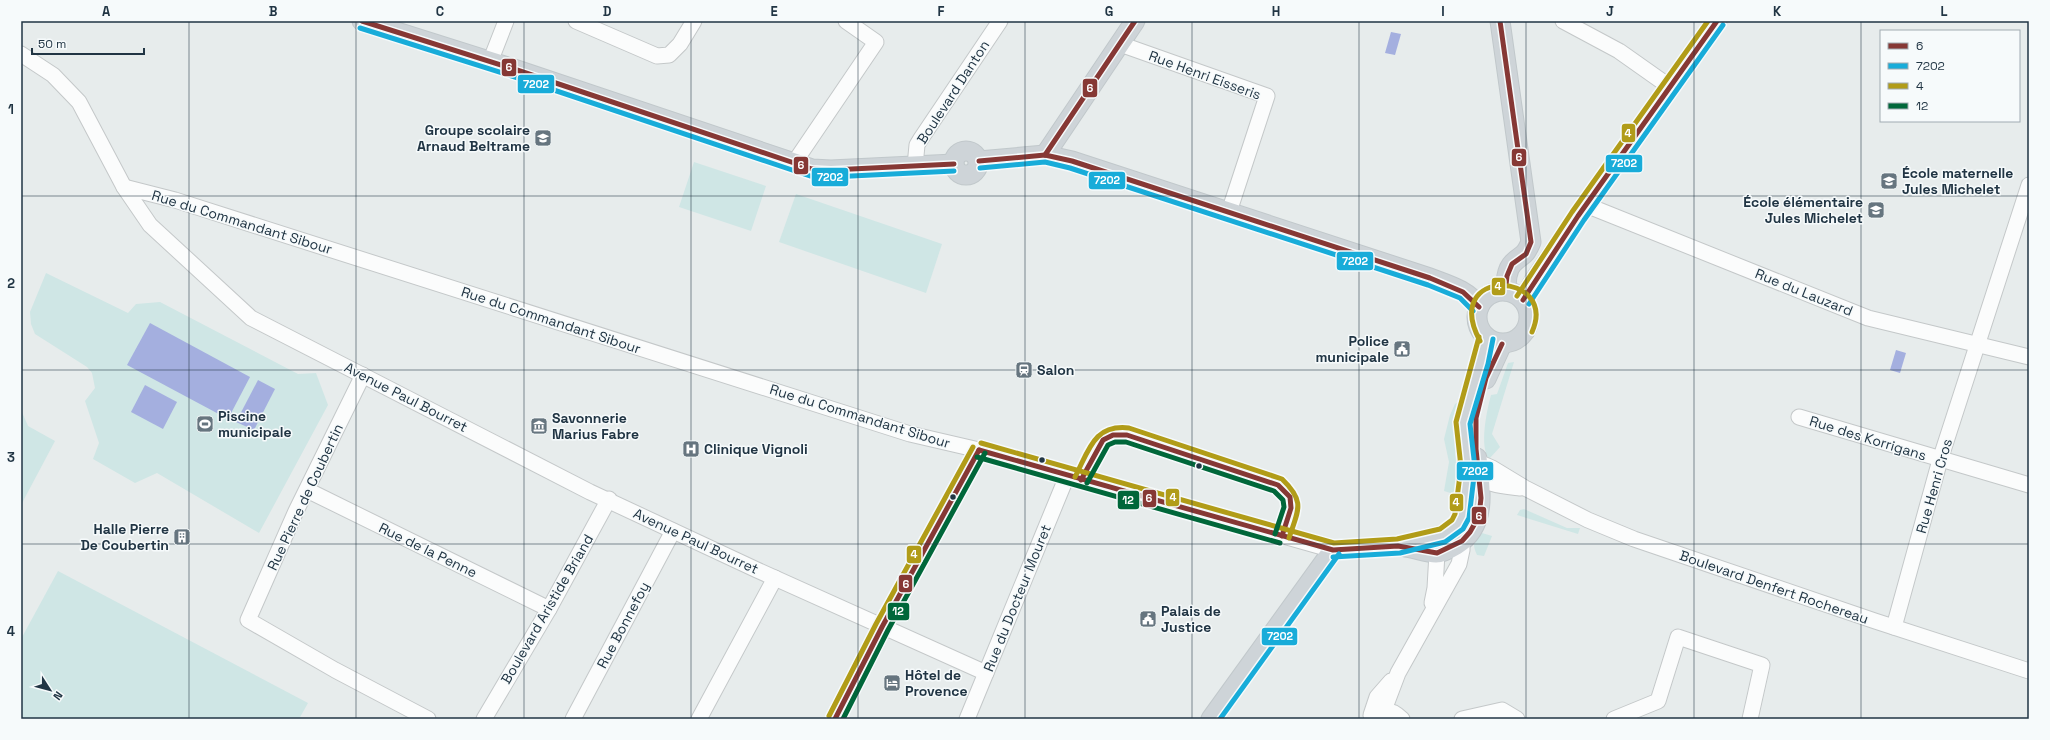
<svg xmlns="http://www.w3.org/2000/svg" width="2050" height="740" viewBox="0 0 2050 740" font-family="'Space Grotesk',sans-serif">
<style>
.green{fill:#cfe6e5}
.water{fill:#a4afdf}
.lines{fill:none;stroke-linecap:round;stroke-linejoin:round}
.minor-casing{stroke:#c4c8c9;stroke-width:17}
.major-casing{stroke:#c1c8cb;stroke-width:21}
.minor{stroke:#fbfcfc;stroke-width:15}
.major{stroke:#ced4d8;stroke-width:19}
.bus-1-casing{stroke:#f6fafb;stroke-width:8}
.bus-2-casing{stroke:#f6fafb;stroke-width:8}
.bus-3-casing{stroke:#f6fafb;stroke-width:8}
.bus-4-casing{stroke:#f6fafb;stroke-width:8}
.bus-1{stroke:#863835;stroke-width:5}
.bus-2{stroke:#18acd9;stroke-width:5}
.bus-3{stroke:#b19c18;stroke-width:5}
.bus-4{stroke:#00673a;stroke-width:5}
.grid{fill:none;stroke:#213544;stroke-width:1;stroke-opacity:0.55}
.bus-dot{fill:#213544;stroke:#f6fafb;stroke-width:1.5}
.labels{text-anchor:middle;stroke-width:3;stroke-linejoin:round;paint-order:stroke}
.street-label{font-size:14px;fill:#213544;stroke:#f6fafb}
.poi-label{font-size:14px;font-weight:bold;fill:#213544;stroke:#f6fafb;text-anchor:start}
.line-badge{stroke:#f6fafb;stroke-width:1.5}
.badge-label{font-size:11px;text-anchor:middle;font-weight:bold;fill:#fff}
.neatline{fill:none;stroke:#213544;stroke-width:1.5}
.grid-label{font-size:13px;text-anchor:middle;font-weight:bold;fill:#213544}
</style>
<rect width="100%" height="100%" fill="#e7ecec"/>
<!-- green -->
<g class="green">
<path d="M694,162L766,186L751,231L679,207Z"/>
<path d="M796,194L942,244L926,293L779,242Z"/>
<path d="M46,273L128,313L136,304L160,302L298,374L316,373L328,405L259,533L157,473L135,483L93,459L99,443L85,401L95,388L92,373L87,367L35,334L31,324L30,312Z"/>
<path d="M1514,362L1492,434L1500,447L1489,459C1479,446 1487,410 1491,395L1497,394L1508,363Z"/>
<path d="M1459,402L1455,440L1457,495L1444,491L1449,462L1444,439L1450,415L1455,404Z"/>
<path d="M21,410L28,426L55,441L21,505Z"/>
<path d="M1524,509L1567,528H1580L1578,534L1517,515L1520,510Z"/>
<path d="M1482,533L1492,536L1484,556L1477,555C1472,544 1473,541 1482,533Z"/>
<path d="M58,571L308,703L299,719H21V639Z"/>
</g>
<!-- water -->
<g class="water">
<path d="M1391,32L1401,34L1395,55L1385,53Z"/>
<path d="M150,323L250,377L228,419L127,365Z"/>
<path d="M1896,350L1906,353L1900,373L1890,370Z"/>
<path d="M258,380L275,389L254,430L236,422Z"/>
<path d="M145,385L177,402L163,429L131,412Z"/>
</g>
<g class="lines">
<!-- minor casing -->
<g class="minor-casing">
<g id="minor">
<path d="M576,21L657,56L669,55L680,44L694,21"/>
<path d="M1563,21L1619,51L1670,87"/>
<path d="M1120,44L1267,96L1229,212"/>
<path d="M21,54L53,75L79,102L124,187L150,225L251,318L590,492L757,570L986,673"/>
<path d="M490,62L506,21"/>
<path d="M794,163L876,42L846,21"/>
<path d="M915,166L917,145L920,140L1000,21"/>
<path d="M124,187L175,200L910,434L979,450L1333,550"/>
<path d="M1586,205L1868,318L2029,357"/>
<path d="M363,375L296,511L248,620L335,670L428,719"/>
<path d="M1799,417L2029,485"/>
<path d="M1478,462L1492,468L1525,488L1588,520L1634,539L1875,621L2029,671"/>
<path d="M1472,472C1485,485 1503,486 1520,488"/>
<path d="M307,490L549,609"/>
<path d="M1432,603L1435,588L1437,553L1444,545"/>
<path d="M1894,627L1940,460L2029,185"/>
<path d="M1384,710L1398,673L1459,564L1462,550V541"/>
<path d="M1375,713C1385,708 1394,711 1402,719"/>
<path d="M1371,715L1377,697L1391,681"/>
<path d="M484,719L549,609L609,499"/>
<path d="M573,719L673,531"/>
<path d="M699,719L775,578"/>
<path d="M835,719L882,627L979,450"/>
<path d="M967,719L1067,476"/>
<path d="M1462,719L1502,710L1517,719"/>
<path d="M1614,719L1658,701L1678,637L1762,665L1750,719"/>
</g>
</g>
<!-- major casing -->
<g class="major-casing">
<g id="major">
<path d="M362,21L517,70L812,169L831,170L954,164"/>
<path d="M1500,21L1531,242C1524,258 1523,253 1513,263C1506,270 1506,282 1506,291"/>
<circle cx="966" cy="163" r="12"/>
<path d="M1045,155L1135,21"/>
<path d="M979,161L1045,155L1072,161L1430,278C1448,285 1468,290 1479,307"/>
<circle cx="1503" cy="317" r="26"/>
<path d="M1523,300L1534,281L1578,216L1717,21"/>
<path d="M1486,379L1502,344"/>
<path d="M1405,547C1415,548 1426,553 1436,553C1442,553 1451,548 1456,545C1487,527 1481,489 1477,458"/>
<path d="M1211,719L1333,550L1398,546L1443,535L1457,525L1462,517L1466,494L1468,467L1463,423L1481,362L1486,338"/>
</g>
</g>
<!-- minor -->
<use href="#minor" class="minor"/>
<!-- major -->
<use href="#major" class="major"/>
<!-- bus-1 casing -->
<g class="bus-1-casing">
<g id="bus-1">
<path d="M362,21L517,70L812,169L831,170L954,164"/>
<path d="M1500,21L1531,242L1526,254L1512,264L1507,276L1506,285"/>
<path d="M1045,155L1135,21"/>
<path d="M979,161L1045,155L1072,161L1430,278L1463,292L1479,307"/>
<path d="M1523,300L1578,216L1717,21"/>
<path d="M979,450L1333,550L1398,546L1437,553L1462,541L1470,532L1479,516L1481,498L1476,449V418L1486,378L1502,344"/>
<path d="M1081,480L1103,440L1113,435H1127L1278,485L1290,497L1291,508L1282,536"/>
<path d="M835,719L882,627L979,450"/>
</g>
</g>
<!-- bus-2 casing -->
<g class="bus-2-casing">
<g id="bus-2">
<path d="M360,28L515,77L810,176L831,177L954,171"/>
<path d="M980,168L1045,162L1070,168L1428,285L1460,298L1473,311"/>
<path d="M1529,304L1584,220L1723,25"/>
<path d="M1333,557L1400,553L1445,542L1463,529L1469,518L1475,468L1470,424L1488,364L1493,339"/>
<path d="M1220,719L1339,554"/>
</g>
</g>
<!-- bus-3 casing -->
<g class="bus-3-casing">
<g id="bus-3">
<path d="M1517,296L1572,212L1708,21"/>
<path d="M1480,341C1440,266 1559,271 1532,332"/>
<path d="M981,443L1334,543L1397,539L1440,529L1452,520L1455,514L1461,467L1456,422L1479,337"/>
<path d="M1075,477C1089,450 1094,424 1129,428L1282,479C1306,502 1298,510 1289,538"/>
<path d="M829,716L876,624L973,447"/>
</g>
</g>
<!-- bus-4 casing -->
<g class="bus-4-casing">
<g id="bus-4">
<path d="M977,457L1280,543"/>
<path d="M1087,483L1108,445L1115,442H1126L1274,491L1283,500L1284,507L1275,534"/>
<path d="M843,719L888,630L985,453"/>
</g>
</g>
<!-- bus-1 -->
<use href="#bus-1" class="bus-1"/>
<!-- bus-2 -->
<use href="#bus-2" class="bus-2"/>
<!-- bus-3 -->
<use href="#bus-3" class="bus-3"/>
<!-- bus-4 -->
<use href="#bus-4" class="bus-4"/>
</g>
<!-- grid -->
<path class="grid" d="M189,21V719M356,21V719M524,21V719M691,21V719M858,21V719M1025,21V719M1192,21V719M1359,21V719M1526,21V719M1694,21V719M1861,21V719M21,196H2029M21,370H2029M21,544H2029"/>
<!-- icons -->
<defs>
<g id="school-square" transform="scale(0.9)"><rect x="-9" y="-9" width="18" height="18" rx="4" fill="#66757f" stroke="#f6fafb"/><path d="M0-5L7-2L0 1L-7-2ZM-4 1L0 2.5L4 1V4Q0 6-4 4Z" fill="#fff"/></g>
<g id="civic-square" transform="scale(0.9)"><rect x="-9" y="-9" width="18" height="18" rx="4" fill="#66757f" stroke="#f6fafb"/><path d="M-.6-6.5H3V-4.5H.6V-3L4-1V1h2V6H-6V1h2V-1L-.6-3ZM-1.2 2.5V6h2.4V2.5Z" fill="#fff"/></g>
<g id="station-square" transform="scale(0.9)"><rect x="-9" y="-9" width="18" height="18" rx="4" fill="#66757f" stroke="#f6fafb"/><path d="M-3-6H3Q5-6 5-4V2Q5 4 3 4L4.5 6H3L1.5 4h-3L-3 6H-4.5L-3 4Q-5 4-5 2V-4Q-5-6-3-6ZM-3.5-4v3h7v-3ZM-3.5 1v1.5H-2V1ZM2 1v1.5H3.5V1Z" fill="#fff"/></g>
<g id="stadium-square" transform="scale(0.9)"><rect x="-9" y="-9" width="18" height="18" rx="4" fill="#66757f" stroke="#f6fafb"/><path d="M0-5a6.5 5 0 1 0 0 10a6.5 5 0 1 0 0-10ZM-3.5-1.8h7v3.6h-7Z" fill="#fff"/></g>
<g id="museum-square" transform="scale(0.9)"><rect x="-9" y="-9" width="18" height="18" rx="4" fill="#66757f" stroke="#f6fafb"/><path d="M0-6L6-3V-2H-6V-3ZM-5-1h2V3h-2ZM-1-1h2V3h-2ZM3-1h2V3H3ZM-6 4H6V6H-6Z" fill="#fff"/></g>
<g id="hospital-square" transform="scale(0.9)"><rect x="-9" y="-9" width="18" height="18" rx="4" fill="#66757f" stroke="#f6fafb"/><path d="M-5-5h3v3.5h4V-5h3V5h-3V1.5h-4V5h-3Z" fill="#fff"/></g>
<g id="building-square" transform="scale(0.9)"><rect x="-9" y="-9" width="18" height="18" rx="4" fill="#66757f" stroke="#f6fafb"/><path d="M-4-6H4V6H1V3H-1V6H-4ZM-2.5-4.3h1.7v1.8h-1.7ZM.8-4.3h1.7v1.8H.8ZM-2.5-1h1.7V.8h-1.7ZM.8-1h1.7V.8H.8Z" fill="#fff"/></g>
<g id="hotel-square" transform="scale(0.9)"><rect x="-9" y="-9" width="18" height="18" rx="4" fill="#66757f" stroke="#f6fafb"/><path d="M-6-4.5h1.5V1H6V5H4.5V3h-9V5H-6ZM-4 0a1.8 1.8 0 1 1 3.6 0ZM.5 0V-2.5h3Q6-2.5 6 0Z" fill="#fff"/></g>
</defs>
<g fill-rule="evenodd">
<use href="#school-square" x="543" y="138"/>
<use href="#school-square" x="1889" y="181"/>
<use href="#school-square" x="1876" y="210"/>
<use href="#civic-square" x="1402" y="349"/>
<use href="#station-square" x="1024" y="370"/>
<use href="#stadium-square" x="205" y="424"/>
<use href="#museum-square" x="539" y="426"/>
<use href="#hospital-square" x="691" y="449"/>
<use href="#building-square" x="182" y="537"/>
<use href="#civic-square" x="1148" y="619"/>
<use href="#hotel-square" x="892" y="683"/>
</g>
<!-- markers -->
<g class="bus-dot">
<circle cx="1042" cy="460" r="3.5"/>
<circle cx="1199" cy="466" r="3.5"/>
<circle cx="953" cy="497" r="3.5"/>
</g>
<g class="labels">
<!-- street labels -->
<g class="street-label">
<text transform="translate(1205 75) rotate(20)" y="5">Rue Henri Eisseris</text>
<text transform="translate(953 92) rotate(-57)" y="5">Boulevard Danton</text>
<text transform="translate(242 222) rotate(17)" y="5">Rue du Commandant Sibour</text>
<text transform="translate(1804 292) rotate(22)" y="5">Rue du Lauzard</text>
<text transform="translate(551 320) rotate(18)" y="5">Rue du Commandant Sibour</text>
<text transform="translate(406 397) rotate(27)" y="5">Avenue Paul Bourret</text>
<text transform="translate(860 416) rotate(17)" y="5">Rue du Commandant Sibour</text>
<text transform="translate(1868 438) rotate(17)" y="5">Rue des Korrigans</text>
<text transform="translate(1934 486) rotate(-74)" y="5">Rue Henri Cros</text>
<text transform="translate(305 497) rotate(-65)" y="5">Rue Pierre de Coubertin</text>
<text transform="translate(696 541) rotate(25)" y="5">Avenue Paul Bourret</text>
<text transform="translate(428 550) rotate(26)" y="5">Rue de la Penne</text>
<text transform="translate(1774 587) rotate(19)" y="5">Boulevard Denfert Rochereau</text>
<text transform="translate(1017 598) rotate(-68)" y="5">Rue du Docteur Mouret</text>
<text transform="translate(547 609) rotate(-60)" y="5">Boulevard Aristide Briand</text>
<text transform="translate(623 625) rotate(-62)" y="5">Rue Bonnefoy</text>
</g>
<!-- poi labels -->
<g class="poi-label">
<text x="530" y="135" text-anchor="end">Groupe scolaire<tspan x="530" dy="16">Arnaud Beltrame</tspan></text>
<text x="1902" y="178">École maternelle<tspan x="1902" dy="16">Jules Michelet</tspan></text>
<text x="1863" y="207" text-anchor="end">École élémentaire<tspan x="1863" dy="16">Jules Michelet</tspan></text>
<text x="1389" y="346" text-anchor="end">Police<tspan x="1389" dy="16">municipale</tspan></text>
<text x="1037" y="375">Salon</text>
<text x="218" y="421">Piscine<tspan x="218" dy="16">municipale</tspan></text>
<text x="552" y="423">Savonnerie<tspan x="552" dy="16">Marius Fabre</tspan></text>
<text x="704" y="454">Clinique Vignoli</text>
<text x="169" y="534" text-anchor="end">Halle Pierre<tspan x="169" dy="16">De Coubertin</tspan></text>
<text x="1161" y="616">Palais de<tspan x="1161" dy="16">Justice</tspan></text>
<text x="905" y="680">Hôtel de<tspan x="905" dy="16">Provence</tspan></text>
</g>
</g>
<g class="line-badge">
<rect x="501" y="58" width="16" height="19" rx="4" fill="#863835"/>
<rect x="517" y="74" width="38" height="20" rx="4" fill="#18acd9"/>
<rect x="1082" y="78" width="16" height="20" rx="4" fill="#863835"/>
<rect x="1621" y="123" width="15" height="20" rx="4" fill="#b19c18"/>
<rect x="1511" y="148" width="16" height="19" rx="4" fill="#863835"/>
<rect x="1605" y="154" width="38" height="19" rx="4" fill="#18acd9"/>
<rect x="793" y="156" width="16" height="19" rx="4" fill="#863835"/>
<rect x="811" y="167" width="38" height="20" rx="4" fill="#18acd9"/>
<rect x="1088" y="171" width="38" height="19" rx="4" fill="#18acd9"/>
<rect x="1336" y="251" width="38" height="20" rx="4" fill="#18acd9"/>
<rect x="1491" y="277" width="15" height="19" rx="4" fill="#b19c18"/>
<rect x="1456" y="461" width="38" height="20" rx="4" fill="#18acd9"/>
<rect x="1165" y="488" width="15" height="19" rx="4" fill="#b19c18"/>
<rect x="1142" y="489" width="15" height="19" rx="4" fill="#863835"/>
<rect x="1117" y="490" width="23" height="20" rx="4" fill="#00673a"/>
<rect x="1449" y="493" width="15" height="19" rx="4" fill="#b19c18"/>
<rect x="1471" y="506" width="16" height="19" rx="4" fill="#863835"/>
<rect x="906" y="545" width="16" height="19" rx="4" fill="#b19c18"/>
<rect x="898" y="574" width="15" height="19" rx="4" fill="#863835"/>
<rect x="887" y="602" width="23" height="19" rx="4" fill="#00673a"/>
<rect x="1261" y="627" width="37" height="19" rx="4" fill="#18acd9"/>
</g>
<g class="badge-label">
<text x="509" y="71">6</text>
<text x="536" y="88">7202</text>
<text x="1090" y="92">6</text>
<text x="1628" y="137">4</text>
<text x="1519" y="161">6</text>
<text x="1624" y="167">7202</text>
<text x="801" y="169">6</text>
<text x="830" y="181">7202</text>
<text x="1107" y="184">7202</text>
<text x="1355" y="265">7202</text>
<text x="1498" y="290">4</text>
<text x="1475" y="475">7202</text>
<text x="1173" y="501">4</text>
<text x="1149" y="502">6</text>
<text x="1128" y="504">12</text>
<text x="1456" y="506">4</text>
<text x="1479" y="520">6</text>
<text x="914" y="558">4</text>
<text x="906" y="588">6</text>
<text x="898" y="615">12</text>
<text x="1280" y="640">7202</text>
</g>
<!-- border -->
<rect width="2050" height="740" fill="none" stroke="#f6fafb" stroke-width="44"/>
<!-- legend -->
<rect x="1880" y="30" width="140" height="92" fill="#f6fafb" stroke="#a1abb2"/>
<rect x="1888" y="43" width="20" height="6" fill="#863835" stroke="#a1abb2"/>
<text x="1916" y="50" font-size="12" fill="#213544">6</text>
<rect x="1888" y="63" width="20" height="6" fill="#18acd9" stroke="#a1abb2"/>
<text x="1916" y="70" font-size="12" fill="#213544">7202</text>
<rect x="1888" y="83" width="20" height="6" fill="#b19c18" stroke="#a1abb2"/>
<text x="1916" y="90" font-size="12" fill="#213544">4</text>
<rect x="1888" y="103" width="20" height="6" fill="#00673a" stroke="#a1abb2"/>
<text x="1916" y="110" font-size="12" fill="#213544">12</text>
<!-- north arrow -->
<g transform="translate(50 690) rotate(126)" stroke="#f6fafb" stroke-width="3" paint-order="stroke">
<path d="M0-3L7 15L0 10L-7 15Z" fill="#213544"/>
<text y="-6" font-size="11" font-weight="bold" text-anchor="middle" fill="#213544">N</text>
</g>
<!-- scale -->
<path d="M32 48v6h112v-6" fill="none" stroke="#213544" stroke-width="2"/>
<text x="38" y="48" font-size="12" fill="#213544" stroke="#f6fafb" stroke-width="3" paint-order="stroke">50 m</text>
<rect x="22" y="22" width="2006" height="696" class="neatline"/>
<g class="grid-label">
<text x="106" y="16">A</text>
<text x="273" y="16">B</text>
<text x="440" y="16">C</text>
<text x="607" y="16">D</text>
<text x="774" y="16">E</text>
<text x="941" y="16">F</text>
<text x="1109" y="16">G</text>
<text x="1276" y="16">H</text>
<text x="1443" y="16">I</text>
<text x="1610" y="16">J</text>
<text x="1777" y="16">K</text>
<text x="1944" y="16">L</text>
<text x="11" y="114">1</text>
<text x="11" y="288">2</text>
<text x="11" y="462">3</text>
<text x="11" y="636">4</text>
</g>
</svg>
